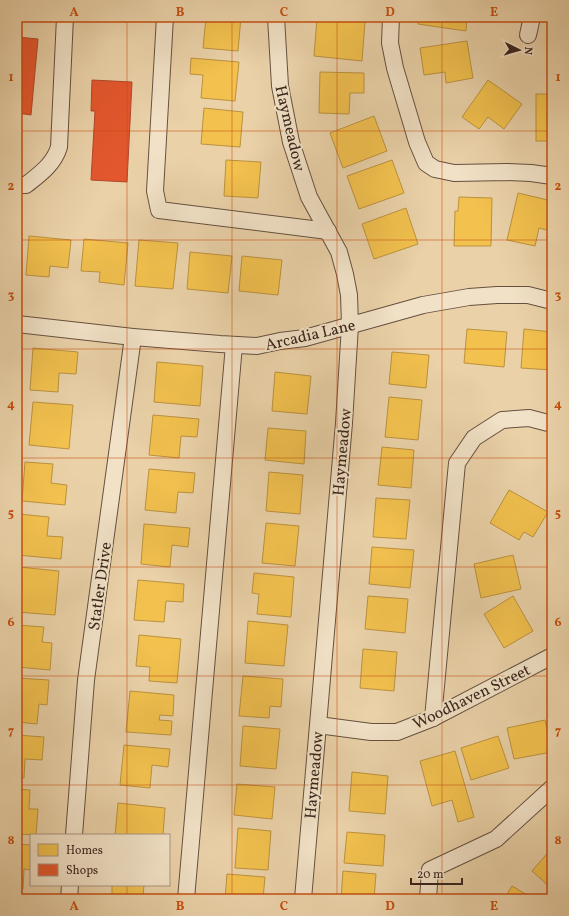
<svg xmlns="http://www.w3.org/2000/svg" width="569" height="916" viewBox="0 0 569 916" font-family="Vollkorn,serif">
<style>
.homes{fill:#f2c14e;stroke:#bb923f}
.shops{fill:#e4572e;stroke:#b14829}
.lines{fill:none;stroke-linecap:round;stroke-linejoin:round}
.minor-casing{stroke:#665040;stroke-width:18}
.minor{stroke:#f1e1c6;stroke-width:16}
.grid{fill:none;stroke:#c54f0f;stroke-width:1;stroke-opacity:0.55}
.labels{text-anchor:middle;stroke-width:4;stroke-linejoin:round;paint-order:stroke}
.street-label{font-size:16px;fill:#3a251d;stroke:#f1e1c6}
.neatline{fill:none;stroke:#c54f0f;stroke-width:1.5}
.grid-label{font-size:13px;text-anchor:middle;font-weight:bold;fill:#c54f0f}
</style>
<rect width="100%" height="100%" fill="#ead1a8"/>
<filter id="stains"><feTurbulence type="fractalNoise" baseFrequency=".005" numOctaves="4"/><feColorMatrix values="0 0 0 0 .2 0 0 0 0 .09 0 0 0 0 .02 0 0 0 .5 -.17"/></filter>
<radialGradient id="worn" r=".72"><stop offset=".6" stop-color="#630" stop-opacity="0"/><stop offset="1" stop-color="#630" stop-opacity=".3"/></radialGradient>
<!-- homes -->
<g class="homes">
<path d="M206,17H241L238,51L203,48Z"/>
<path d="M419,17H467L466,31L418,24Z"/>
<path d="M317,18L365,22L362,61L314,56Z"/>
<path d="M467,41L473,78L446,83L445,72L424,75L420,48Z"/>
<path d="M191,58L239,62L235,101L201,98L203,75L190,74Z"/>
<path d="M320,72L364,73V93H350L349,114L319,113Z"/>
<path d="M488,80L522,104L504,129L488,117L479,129L462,117Z"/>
<rect x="536" y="94" width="16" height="47"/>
<path d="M204,108L243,112L240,147L201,144Z"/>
<path d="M374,116L387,151L343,168L330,133Z"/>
<path d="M226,160L261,162L258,198L224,196Z"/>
<path d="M392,160L404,193L359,209L347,176Z"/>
<path d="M518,193L552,201V221L550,231L539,228L535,246L507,240Z"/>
<path d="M459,197L492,198L491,246H454L455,211H458Z"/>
<path d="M406,208L418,244L374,259L362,224Z"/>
<path d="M29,236L71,240L68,268L50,266L49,277L26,275Z"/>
<path d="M84,239L128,243L124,285L99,282L100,272L81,271Z"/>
<path d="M139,240L178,243L173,289L135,286Z"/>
<path d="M190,252L232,256L228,293L187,289Z"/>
<path d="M242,256L282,260L278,295L239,291Z"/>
<path d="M467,329L507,332L504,367L464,363Z"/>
<path d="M524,329L552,332V370L521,368Z"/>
<path d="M33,348L78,352L76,374L59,373L58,392L30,390Z"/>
<path d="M392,352L429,355L426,388L389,384Z"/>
<path d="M157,362L203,366L200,406L154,402Z"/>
<path d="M275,372L311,376L307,414L272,411Z"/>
<path d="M389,397L422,400L418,440L385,437Z"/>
<path d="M33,402L73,405L69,449L29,445Z"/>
<path d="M153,415L199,419L197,437L181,436L179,458L149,455Z"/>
<path d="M268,428L306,431L304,464L265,460Z"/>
<path d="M382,447L414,450L411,488L378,485Z"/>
<path d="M25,462L53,464L51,483L67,485L65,505L22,501Z"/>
<path d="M149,469L195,473L193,493L178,492L176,513L145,510Z"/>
<path d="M269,472L303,475L300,514L266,511Z"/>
<path d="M509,490L548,512L533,537L524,532L519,540L490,523Z"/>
<path d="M376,498L410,500L406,539L373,537Z"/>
<path d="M19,514L49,517L47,536L63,537L61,559L17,555Z"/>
<path d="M266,523L299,526L295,566L262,563Z"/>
<path d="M144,524L190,528L188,547L172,545L170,567L141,564Z"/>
<path d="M372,547L414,550L410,588L369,584Z"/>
<path d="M513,555L521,589L481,598L474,564Z"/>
<path d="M19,567L59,571L55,615L17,612Z"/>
<path d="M254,573L294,577L291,617L257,614L259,594L252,593Z"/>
<path d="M138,580L184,584L183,602L166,601L164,622L134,620Z"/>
<path d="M368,596L408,599L405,633L365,629Z"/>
<path d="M513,596L533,631L504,648L484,614Z"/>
<path d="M248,621L288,625L284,666L245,663Z"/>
<path d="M17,625L44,627L42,642L52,643L50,670L17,667Z"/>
<path d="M139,635L181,639L177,683L149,681L150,667L136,666Z"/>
<path d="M363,649L397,652L394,691L360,688Z"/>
<path d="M243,676L283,679L281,707L270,706L269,718L239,716Z"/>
<path d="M17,678L49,680L47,705L39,704L37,724L17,722Z"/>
<path d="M130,691L174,695L173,716L160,715L159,720L172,721L171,735L126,732Z"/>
<path d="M545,720L552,752L514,759L507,728Z"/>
<path d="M243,726L280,729L276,769L240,766Z"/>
<path d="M17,735L44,737L42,760L25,759L24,778L17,777Z"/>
<path d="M498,736L509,768L471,780L461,748Z"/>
<path d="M124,745L170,749L168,767L152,765L150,788L120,785Z"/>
<path d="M455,751L474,817L458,822L452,800L432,806L420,761Z"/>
<path d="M352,772L388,776L385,814L349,811Z"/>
<path d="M237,784L275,787L272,819L234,815Z"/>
<path d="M17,789L30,790L29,809H38L36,835L17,834Z"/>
<path d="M118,803L165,808L163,835H115Z"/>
<path d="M238,828L271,831L268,870L235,868Z"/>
<path d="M347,832L385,835L383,866L344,863Z"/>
<path d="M17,844L31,845V870L24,869L23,889H17Z"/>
<path d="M552,848V889L532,871Z"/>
<path d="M343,871L376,874L374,899H341Z"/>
<path d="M227,874L265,877L263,899H225Z"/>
<path d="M112,885H144L143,897L112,895Z"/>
<path d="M512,886L534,899H504Z"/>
</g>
<!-- shops -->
<g class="shops">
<path d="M17,37L38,39L31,115L17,113Z"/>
<path d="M92,80L132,82L127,182L91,180L95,111H91Z"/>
</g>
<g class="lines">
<!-- minor casing -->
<g class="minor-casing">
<g id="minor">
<path d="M165,17L155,191L159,210L328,231"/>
<path d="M276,17L280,86L291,142L309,197L339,252L345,274L349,295L350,325L344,423L303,899"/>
<path d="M391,17L390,43L395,68L417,142L426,163L435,169L454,173L507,172L531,173L552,176"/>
<path d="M528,35L532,17"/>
<path d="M17,185H26C40,174 54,164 59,147L65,17"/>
<path d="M17,324L133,337L220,344L257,346L280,341L305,338L423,305L469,297L497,295H528L552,301"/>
<path d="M433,718L457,463L474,438L502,420L529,418L552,424"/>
<path d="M318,725L371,732H397L433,718L552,656"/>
<path d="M74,835L86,680L133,337"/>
<path d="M69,899L70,885"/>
<path d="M186,899L234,345"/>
<path d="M428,899L430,870L496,839L552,788"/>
</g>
</g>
<!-- minor -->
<use href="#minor" class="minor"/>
</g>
<!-- grid -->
<path class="grid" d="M127,17V835M232,17V899M337,17V899M442,17V899M17,131H552M17,240H552M17,349H552M17,458H552M17,567H552M17,676H552M17,785H552M127,885V899"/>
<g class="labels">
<!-- street labels -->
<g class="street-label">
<text transform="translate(291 128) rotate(77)" y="6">Haymeadow</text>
<text transform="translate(310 334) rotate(-13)" y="6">Arcadia Lane</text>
<text transform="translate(341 452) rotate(-85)" y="6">Haymeadow</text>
<text transform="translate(99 586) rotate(-82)" y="6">Statler Drive</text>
<text transform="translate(471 696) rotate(-26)" y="6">Woodhaven Street</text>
<text transform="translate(313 775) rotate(-85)" y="6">Haymeadow</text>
</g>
</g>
<!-- margin -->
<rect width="569" height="916" fill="none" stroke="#ead1a8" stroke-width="44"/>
<!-- legend -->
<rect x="30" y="834" width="140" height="52" fill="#f1e1c6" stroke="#a89682"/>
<rect x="38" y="844" width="20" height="12" fill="#f2c14e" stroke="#a89682"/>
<text x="66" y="854" font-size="12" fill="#3a251d">Homes</text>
<rect x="38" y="864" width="20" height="12" fill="#e4572e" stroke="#a89682"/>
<text x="66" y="874" font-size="12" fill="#3a251d">Shops</text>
<!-- north arrow -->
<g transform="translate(519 50) rotate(95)" stroke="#f1e1c6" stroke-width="3" paint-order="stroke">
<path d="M0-3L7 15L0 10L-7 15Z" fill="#3a251d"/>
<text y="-6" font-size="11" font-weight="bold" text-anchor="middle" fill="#3a251d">N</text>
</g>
<!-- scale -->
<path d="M411 878v6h51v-6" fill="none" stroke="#3a251d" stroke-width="2"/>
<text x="417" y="878" font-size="12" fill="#3a251d" stroke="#f1e1c6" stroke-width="3" paint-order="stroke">20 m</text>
<rect x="22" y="22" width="525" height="872" class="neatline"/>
<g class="grid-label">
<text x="74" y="16">A</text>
<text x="180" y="16">B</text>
<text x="284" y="16">C</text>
<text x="390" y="16">D</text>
<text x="494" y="16">E</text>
<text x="11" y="81">1</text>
<text x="558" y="81">1</text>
<text x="11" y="190">2</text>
<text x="558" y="190">2</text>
<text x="11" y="299">3</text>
<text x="558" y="299">3</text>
<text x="11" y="408">4</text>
<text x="558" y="408">4</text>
<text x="11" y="517">5</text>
<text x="558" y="517">5</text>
<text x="11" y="626">6</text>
<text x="558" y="626">6</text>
<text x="11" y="735">7</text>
<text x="558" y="735">7</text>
<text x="11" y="844">8</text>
<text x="558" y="844">8</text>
<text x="74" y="910">A</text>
<text x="180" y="910">B</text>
<text x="284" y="910">C</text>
<text x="390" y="910">D</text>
<text x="494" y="910">E</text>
</g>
<rect width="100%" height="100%" filter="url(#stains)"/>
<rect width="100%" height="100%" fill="url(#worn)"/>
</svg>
